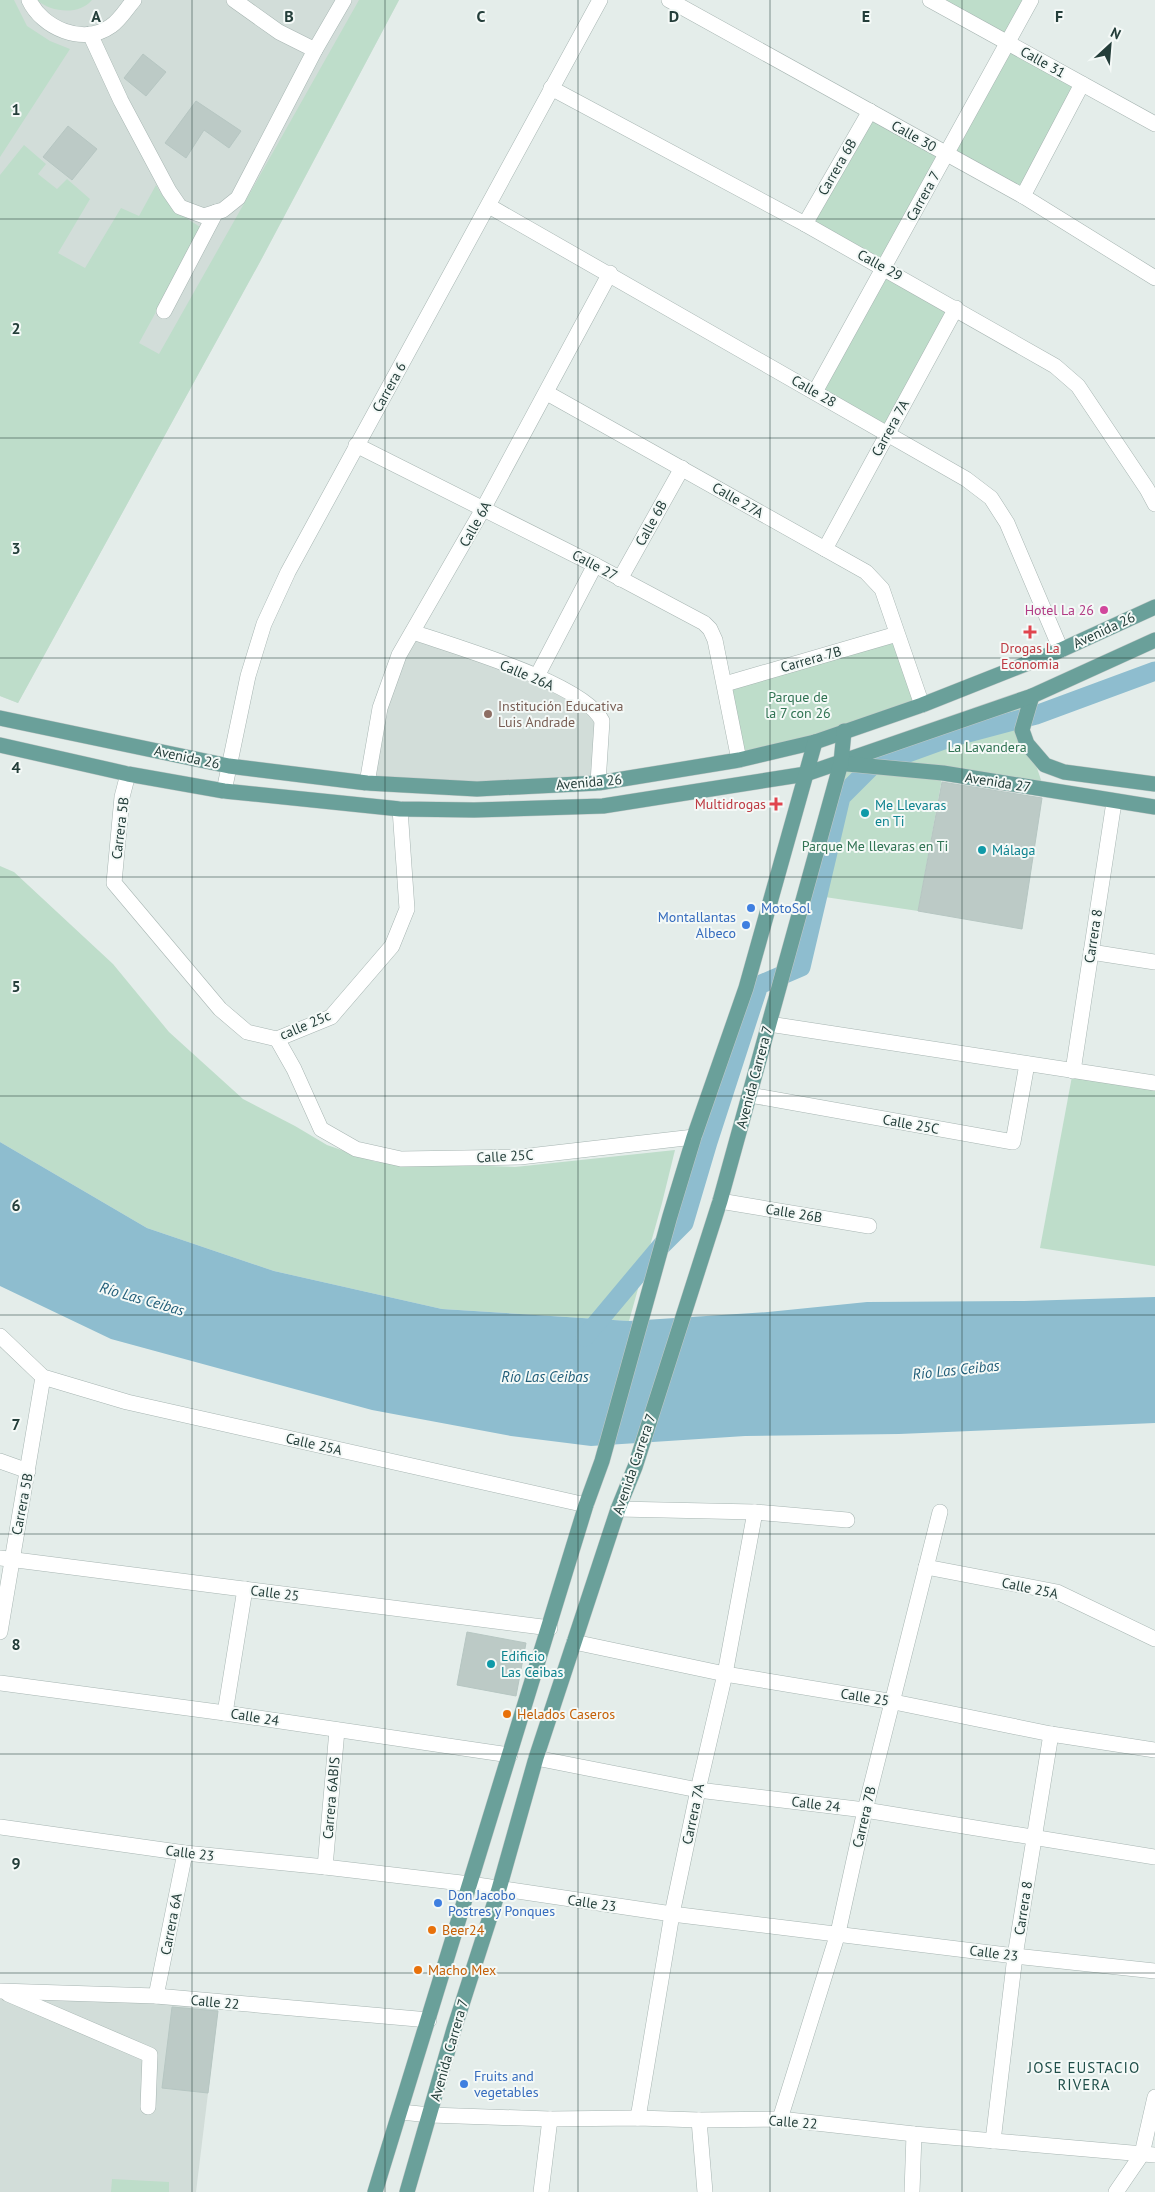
<svg xmlns="http://www.w3.org/2000/svg" width="1155" height="2192" viewBox="0 0 1155 2192" font-family="'PT Sans',sans-serif">
<style>
.built{fill:#d2ddd9}
.green{fill:#beddca}
.water{fill:#8ebdcf}
.lines{fill:none;stroke-linecap:round;stroke-linejoin:round}
.canal{stroke:#8ebdcf;stroke-width:19}
.building{fill:#bccac6;stroke:#b6c6c2}
.minor-casing{stroke:#a7b5b2;stroke-width:16}
.major-casing{stroke:#c2c9c8;stroke-width:16}
.minor{stroke:#fff;stroke-width:15}
.major{stroke:#6aa09a;stroke-width:15}
.grid{fill:none;stroke:#243e3a;stroke-width:1;stroke-opacity:0.55}
.hotel-dot{fill:#d1479c;stroke:#f4f9f7;stroke-width:2}
.health-dot{fill:#e0444e;stroke:#f4f9f7;stroke-width:2}
.education-dot{fill:#8d6e63;stroke:#f4f9f7;stroke-width:2}
.culture-dot{fill:#0f9aa8;stroke:#f4f9f7;stroke-width:2}
.shop-dot{fill:#3f7fe0;stroke:#f4f9f7;stroke-width:2}
.food-dot{fill:#e8710a;stroke:#f4f9f7;stroke-width:2}
.labels{text-anchor:middle;stroke-width:4;stroke-linejoin:round;paint-order:stroke}
.street-label{font-size:14px;fill:#243e3a;stroke:#f4f9f7}
.hotel-label{font-size:14px;fill:#b23c85;stroke:#f4f9f7;text-anchor:end}
.health-label{font-size:14px;fill:#be3a42;stroke:#f4f9f7}
.park-label{font-size:14px;fill:#307353;stroke:#f4f9f7}
.education-label{font-size:14px;fill:#785e54;stroke:#f4f9f7;text-anchor:start}
.culture-label{font-size:14px;fill:#0d838f;stroke:#f4f9f7;text-anchor:start}
.shop-label{font-size:14px;fill:#366cbe;stroke:#f4f9f7;text-anchor:start}
.food-label{font-size:14px;fill:#c56008;stroke:#f4f9f7;text-anchor:start}
.water-label{font-size:15px;font-style:italic;fill:#205d78;stroke:#f4f9f7}
.neighbourhood-label{font-size:15px;letter-spacing:1px;fill:#204f4a;stroke:#f4f9f7}
.grid-label{font-size:16px;text-anchor:middle;font-weight:bold;fill:#243e3a;stroke:#f4f9f7;stroke-width:4;stroke-linejoin:round;paint-order:stroke}
</style>
<rect width="100%" height="100%" fill="#e4edea"/>
<!-- built -->
<g class="built">
<path d="M0,0H399L261,260L18,703L0,696Z"/>
<path d="M413,632L537,676L602,721L598,783H367L373,745Z"/>
<path d="M0,1991L219,2003L196,2192H0Z"/>
</g>
<!-- green -->
<g class="green">
<path d="M0,0H14L27,26L50,41L70,49L0,157Z"/>
<path d="M37,0H92C79,16 50,12 37,0Z"/>
<path d="M359,0H399L261,260L18,703L0,696V175L24,145L46,164L38,174L57,189L67,179L90,199L58,253L85,268L121,208L139,216L156,185C169,208 181,215 202,228L139,343L159,354Z"/>
<path d="M938,0H1031L1008,43L1082,84L1023,196L947,154L884,268L956,308L886,433L815,392L884,268L805,224L870,111L946,153L1007,43Z"/>
<path d="M897,634L922,705L739,760L725,684Z"/>
<path d="M1032,696L1020,728L1035,762L1044,789L943,773L918,911L805,894L841,763L909,768L905,741Z"/>
<path d="M0,866L14,872L113,964L169,1032L243,1099L295,1126L327,1145L376,1162L515,1167L675,1150L662,1203L629,1321L442,1309L274,1271L147,1228L0,1142Z"/>
<path d="M1073,1071L1155,1083V1266L1040,1248Z"/>
<path d="M112,2179L169,2182V2192H111Z"/>
</g>
<!-- water -->
<path class="water" d="M0,1142L147,1228L274,1271L442,1309L629,1321L768,1312L867,1302L1024,1301L1155,1297V1423L899,1434L745,1436L591,1446L511,1436L372,1410L111,1339L0,1286Z"/>
<g class="lines">
<!-- canal -->
<path class="canal" d="M585,1337L662,1245L684,1223L708,1142L759,985L801,967L841,797L872,766L949,738L1036,715L1155,671"/>
</g>
<!-- building -->
<g class="building">
<path d="M143,54L166,72L146,96L124,78Z"/>
<path d="M196,101L241,131L229,148L204,130L186,158L165,143Z"/>
<path d="M68,126L97,149L72,180L43,157Z"/>
<path d="M942,782L1042,798L1022,929L918,911Z"/>
<path d="M467,1632L526,1643L516,1696L457,1685Z"/>
<path d="M172,2007L218,2011L208,2093L162,2088Z"/>
</g>
<g class="lines">
<!-- minor casing -->
<g class="minor-casing">
<g id="minor">
<path d="M29,0C42,28 83,46 111,26C120,20 127,8 134,0"/>
<path d="M234,0L279,32L315,50"/>
<path d="M669,0L1023,196L1155,278"/>
<path d="M930,0L1155,124"/>
<path d="M90,34L121,101L169,191L180,207L204,216L223,210L238,198L315,50L344,0"/>
<path d="M551,88L805,224L1055,366L1078,386L1147,489L1155,504"/>
<path d="M1023,196L1082,84"/>
<path d="M489,206L966,479L991,498L1007,523L1061,650"/>
<path d="M805,224L870,111"/>
<path d="M164,311L216,212"/>
<path d="M815,392L1031,0"/>
<path d="M547,393L866,572L882,589L922,705"/>
<path d="M356,445L595,565L704,623L710,629L715,640L739,760"/>
<path d="M825,549L956,308"/>
<path d="M620,579L682,468"/>
<path d="M413,632C453,646 586,684 602,721L598,783"/>
<path d="M537,676L595,565"/>
<path d="M725,684L897,634"/>
<path d="M128,774L122,797L114,883L220,1009L247,1032L277,1039L331,1017L392,946L407,909L400,809"/>
<path d="M367,783L380,708L399,655L483,509L610,273"/>
<path d="M224,791L248,676L264,624L288,572L600,0"/>
<path d="M1091,952L1155,962"/>
<path d="M769,1024L1155,1083"/>
<path d="M277,1039L294,1069L321,1129L356,1149L401,1159L520,1157L694,1137"/>
<path d="M1073,1071L1114,802"/>
<path d="M750,1095L1013,1142L1027,1064"/>
<path d="M720,1201L869,1226"/>
<path d="M0,1336L43,1377L127,1402L586,1505"/>
<path d="M0,1461L28,1471"/>
<path d="M618,1509L755,1512L847,1520"/>
<path d="M0,1558L550,1628"/>
<path d="M926,1567L1057,1592L1155,1639"/>
<path d="M0,1632L43,1377"/>
<path d="M574,1642L725,1674L894,1702L1051,1734L1155,1750"/>
<path d="M0,1683L225,1713L510,1755"/>
<path d="M225,1713L245,1589"/>
<path d="M536,1758L698,1790L865,1810L1155,1857"/>
<path d="M0,1827L185,1853L325,1867L470,1884L672,1914L1015,1956L1155,1971"/>
<path d="M325,1867L337,1730"/>
<path d="M0,1991L156,1996L429,2020"/>
<path d="M8,1994L150,2055L148,2107"/>
<path d="M156,1996L185,1853"/>
<path d="M401,2112L430,2115L550,2119L638,2118L699,2120L780,2119L914,2134L1155,2155"/>
<path d="M638,2118L672,1914L698,1790L725,1674L755,1512"/>
<path d="M780,2119L838,1933L865,1810L940,1512"/>
<path d="M699,2120L705,2192"/>
<path d="M993,2141L1015,1956L1051,1734"/>
<path d="M541,2192L550,2119"/>
<path d="M912,2192L914,2134"/>
<path d="M1116,2192L1142,2154L1155,2097"/>
</g>
</g>
<!-- major casing -->
<g class="major-casing">
<g id="major">
<path d="M1032,696L1022,730L1027,744L1045,765L1064,772L1155,784"/>
<path d="M0,718L229,766L367,783L477,789L598,783L739,760L815,742L922,705L1061,650L1155,607"/>
<path d="M0,745L128,774L224,791L400,809L474,810L603,806L806,774L1032,696L1155,640"/>
<path d="M847,764L943,773L1155,807"/>
<path d="M375,2192L586,1505L602,1461L670,1216L694,1137L746,988L815,742"/>
<path d="M407,2192L454,2029L499,1889L536,1758L618,1509L635,1467L720,1201L841,763L844,731"/>
</g>
</g>
<!-- minor -->
<use href="#minor" class="minor"/>
<!-- major -->
<use href="#major" class="major"/>
</g>
<!-- grid -->
<path class="grid" d="M192,0V2192M385,0V2192M578,0V2192M770,0V2192M962,0V2192M0,219H1155M0,438H1155M0,658H1155M0,877H1155M0,1096H1155M0,1315H1155M0,1534H1155M0,1754H1155M0,1973H1155"/>
<!-- markers -->
<circle class="hotel-dot" cx="1104" cy="610" r="5"/>
<g class="health-dot">
<path d="M1027.5 624.5h5v5h5v5h-5v5h-5v-5h-5v-5h5z"/>
<path d="M773.5 796.5h5v5h5v5h-5v5h-5v-5h-5v-5h5z"/>
</g>
<circle class="education-dot" cx="488" cy="714" r="5"/>
<g class="culture-dot">
<circle cx="865" cy="813" r="5"/>
<circle cx="982" cy="850" r="5"/>
<circle cx="491" cy="1664" r="5"/>
</g>
<g class="shop-dot">
<circle cx="751" cy="908" r="5"/>
<circle cx="746" cy="925" r="5"/>
<circle cx="438" cy="1903" r="5"/>
<circle cx="464" cy="2084" r="5"/>
</g>
<g class="food-dot">
<circle cx="507" cy="1714" r="5"/>
<circle cx="432" cy="1930" r="5"/>
<circle cx="418" cy="1970" r="5"/>
</g>
<g class="labels">
<!-- street labels -->
<g class="street-label">
<text transform="translate(1043 62) rotate(29)" y="5">Calle 31</text>
<text transform="translate(914 136) rotate(29)" y="5">Calle 30</text>
<text transform="translate(837 167) rotate(-60)" y="5">Carrera 6B</text>
<text transform="translate(923 196) rotate(-61)" y="5">Carrera 7</text>
<text transform="translate(880 265) rotate(29)" y="5">Calle 29</text>
<text transform="translate(389 387) rotate(-61)" y="5">Carrera 6</text>
<text transform="translate(814 391) rotate(30)" y="5">Calle 28</text>
<text transform="translate(890 428) rotate(-61)" y="5">Carrera 7A</text>
<text transform="translate(738 500) rotate(30)" y="5">Calle 27A</text>
<text transform="translate(651 523) rotate(-61)" y="5">Calle 6B</text>
<text transform="translate(475 524) rotate(-61)" y="5">Calle 6A</text>
<text transform="translate(595 565) rotate(28)" y="5">Calle 27</text>
<text transform="translate(1104 630) rotate(-25)" y="5">Avenida 26</text>
<text transform="translate(811 659) rotate(-16)" y="5">Carrera 7B</text>
<text transform="translate(527 675) rotate(23)" y="5">Calle 26A</text>
<text transform="translate(187 757) rotate(12)" y="5">Avenida 26</text>
<text transform="translate(589 782) rotate(-5)" y="5">Avenida 26</text>
<text transform="translate(998 782) rotate(9)" y="5">Avenida 27</text>
<text transform="translate(120 828) rotate(-83)" y="5">Carrera 5B</text>
<text transform="translate(1093 936) rotate(-81)" y="5">Carrera 8</text>
<text transform="translate(305 1025) rotate(-23)" y="5">calle 25c</text>
<text transform="translate(754 1077) rotate(-75)" y="5">Avenida Carrera 7</text>
<text transform="translate(911 1124) rotate(10)" y="5">Calle 25C</text>
<text transform="translate(505 1156) rotate(-3)" y="5">Calle 25C</text>
<text transform="translate(794 1213) rotate(9)" y="5">Calle 26B</text>
<text transform="translate(314 1444) rotate(13)" y="5">Calle 25A</text>
<text transform="translate(634 1464) rotate(-71)" y="5">Avenida Carrera 7</text>
<text transform="translate(22 1504) rotate(-79)" y="5">Carrera 5B</text>
<text transform="translate(1030 1588) rotate(12)" y="5">Calle 25A</text>
<text transform="translate(275 1593) rotate(7)" y="5">Calle 25</text>
<text transform="translate(865 1697) rotate(9)" y="5">Calle 25</text>
<text transform="translate(255 1717) rotate(9)" y="5">Calle 24</text>
<text transform="translate(331 1798) rotate(-85)" y="5">Carrera 6ABIS</text>
<text transform="translate(816 1804) rotate(7)" y="5">Calle 24</text>
<text transform="translate(693 1814) rotate(-78)" y="5">Carrera 7A</text>
<text transform="translate(864 1817) rotate(-77)" y="5">Carrera 7B</text>
<text transform="translate(190 1853) rotate(7)" y="5">Calle 23</text>
<text transform="translate(592 1903) rotate(8)" y="5">Calle 23</text>
<text transform="translate(1023 1908) rotate(-81)" y="5">Carrera 8</text>
<text transform="translate(171 1924) rotate(-79)" y="5">Carrera 6A</text>
<text transform="translate(994 1953) rotate(7)" y="5">Calle 23</text>
<text transform="translate(215 2002) rotate(5)" y="5">Calle 22</text>
<text transform="translate(449 2050) rotate(-74)" y="5">Avenida Carrera 7</text>
<text transform="translate(793 2122) rotate(4)" y="5">Calle 22</text>
</g>
<!-- hotel labels -->
<g class="hotel-label">
<text x="1094" y="615">Hotel La 26</text>
</g>
<!-- health labels -->
<g class="health-label">
<text x="1030" y="653">Drogas La<tspan x="1030" dy="16">Economia</tspan></text>
<text x="766" y="809" text-anchor="end">Multidrogas</text>
</g>
<!-- park labels -->
<g class="park-label">
<text x="798" y="702">Parque de<tspan x="798" dy="16">la 7 con 26</tspan></text>
<text x="987" y="752">La Lavandera</text>
<text x="875" y="851">Parque Me llevaras en Ti</text>
</g>
<!-- education labels -->
<g class="education-label">
<text x="498" y="711">Institución Educativa<tspan x="498" dy="16">Luis Andrade</tspan></text>
</g>
<!-- culture labels -->
<g class="culture-label">
<text x="875" y="810">Me Llevaras<tspan x="875" dy="16">en Ti</tspan></text>
<text x="992" y="855">Málaga</text>
<text x="501" y="1661">Edificio<tspan x="501" dy="16">Las Ceibas</tspan></text>
</g>
<!-- shop labels -->
<g class="shop-label">
<text x="761" y="913">MotoSol</text>
<text x="736" y="922" text-anchor="end">Montallantas<tspan x="736" dy="16">Albeco</tspan></text>
<text x="448" y="1900">Don Jacobo<tspan x="448" dy="16">Postres y Ponques</tspan></text>
<text x="474" y="2081">Fruits and<tspan x="474" dy="16">vegetables</tspan></text>
</g>
<!-- food labels -->
<g class="food-label">
<text x="517" y="1719">Helados Caseros</text>
<text x="442" y="1935">Beer24</text>
<text x="428" y="1975">Macho Mex</text>
</g>
<!-- water labels -->
<g class="water-label">
<text transform="translate(142 1299) rotate(16)" y="5">Río Las Ceibas</text>
<text transform="translate(956 1370) rotate(-6)" y="5">Río Las Ceibas</text>
<text x="545" y="1382">Río Las Ceibas</text>
</g>
<!-- neighbourhood labels -->
<g class="neighbourhood-label">
<text x="1084" y="2073">JOSE EUSTACIO<tspan x="1084" dy="17">RIVERA</tspan></text>
</g>
</g>
<g class="grid-label">
<text x="96" y="22">A</text>
<text x="289" y="22">B</text>
<text x="481" y="22">C</text>
<text x="674" y="22">D</text>
<text x="866" y="22">E</text>
<text x="1059" y="22">F</text>
<text x="16" y="115">1</text>
<text x="16" y="334">2</text>
<text x="16" y="554">3</text>
<text x="16" y="773">4</text>
<text x="16" y="992">5</text>
<text x="16" y="1211">6</text>
<text x="16" y="1430">7</text>
<text x="16" y="1650">8</text>
<text x="16" y="1869">9</text>
</g>
<!-- north arrow -->
<g transform="translate(1110 45) rotate(26)" stroke="#f4f9f7" stroke-width="4" paint-order="stroke">
<path d="M0-4L9 19L0 12L-9 19Z" fill="#243e3a"/>
<text y="-8" font-size="14" font-weight="bold" text-anchor="middle" fill="#243e3a">N</text>
</g>
</svg>
